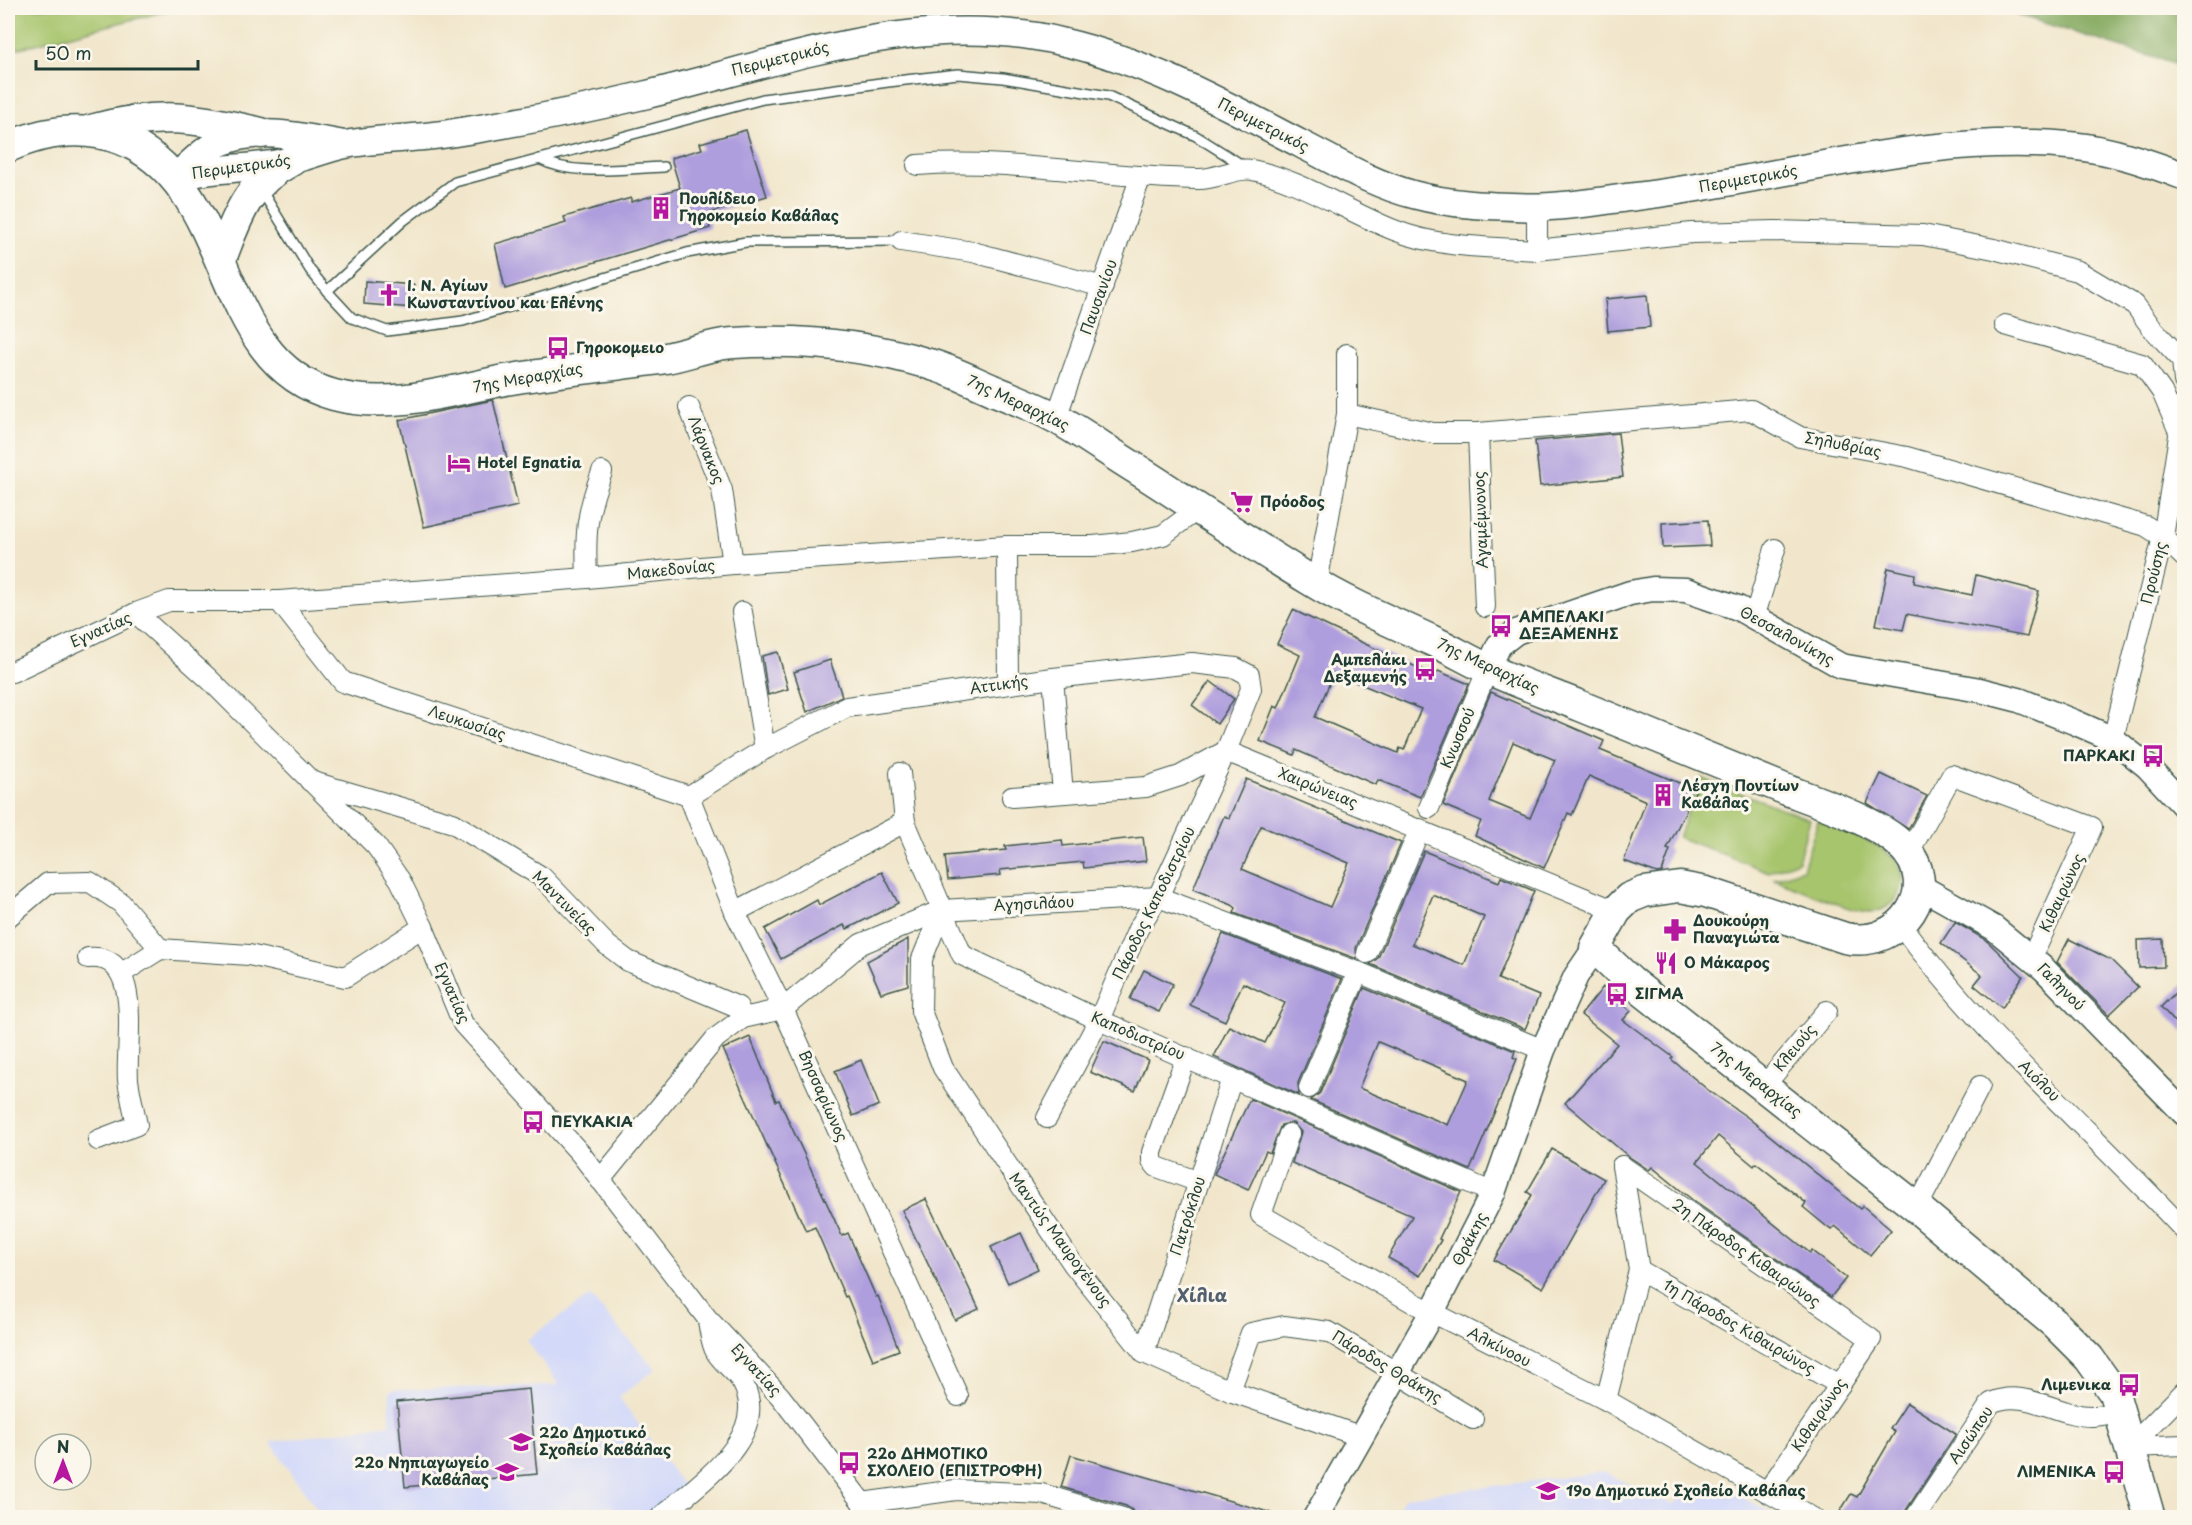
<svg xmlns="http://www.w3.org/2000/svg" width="2192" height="1525" viewBox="0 0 2192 1525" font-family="'Playpen Sans',sans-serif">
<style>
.built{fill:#d3d9f9}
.green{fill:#a7c56d;stroke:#638150;stroke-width:1.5}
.forest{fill:#85aa60;stroke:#52744a;stroke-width:1.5}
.building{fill:#af9edd;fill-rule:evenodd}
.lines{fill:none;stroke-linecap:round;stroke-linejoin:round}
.service-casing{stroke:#3e564b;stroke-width:12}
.minor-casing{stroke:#3e564b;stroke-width:22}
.tertiary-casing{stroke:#3e564b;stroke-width:27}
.secondary-casing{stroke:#3e564b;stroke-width:30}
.primary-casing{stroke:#3e564b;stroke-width:33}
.service{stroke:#fff;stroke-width:9}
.minor{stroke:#fff;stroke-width:20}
.tertiary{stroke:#fff;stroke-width:24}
.secondary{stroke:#fff;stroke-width:27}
.primary{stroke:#fff;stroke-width:30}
.labels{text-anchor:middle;stroke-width:6;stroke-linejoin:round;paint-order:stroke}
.street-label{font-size:15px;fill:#1f3d34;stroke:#fbf7ec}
.poi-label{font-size:15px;font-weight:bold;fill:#1f3d34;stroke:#fbf7ec;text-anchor:start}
.quarter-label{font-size:18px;font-weight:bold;fill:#515f6f;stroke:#fbf7ec}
</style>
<rect width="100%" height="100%" fill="#fbf7ec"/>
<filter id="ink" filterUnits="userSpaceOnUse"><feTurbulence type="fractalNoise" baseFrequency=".0167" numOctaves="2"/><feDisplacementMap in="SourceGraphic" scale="12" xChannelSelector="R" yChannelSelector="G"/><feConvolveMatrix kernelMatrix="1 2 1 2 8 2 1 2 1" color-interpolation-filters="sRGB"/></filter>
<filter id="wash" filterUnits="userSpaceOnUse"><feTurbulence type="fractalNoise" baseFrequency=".008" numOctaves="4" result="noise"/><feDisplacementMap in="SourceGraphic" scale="24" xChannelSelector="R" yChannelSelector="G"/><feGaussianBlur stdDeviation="1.35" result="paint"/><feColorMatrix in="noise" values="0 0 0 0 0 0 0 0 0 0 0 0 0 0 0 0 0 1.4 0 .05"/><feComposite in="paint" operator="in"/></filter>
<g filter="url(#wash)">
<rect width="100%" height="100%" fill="#f1e6cb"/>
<!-- built -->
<g class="built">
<path d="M590,1296L656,1369L619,1397L684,1487L647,1517H621L610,1506L541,1513V1518H260L319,1512L270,1442L390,1424V1390L559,1385L526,1340Z"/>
<path d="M1604,1472L1674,1505L1678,1496L1722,1487L1781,1517H1393L1405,1497Z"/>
</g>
<!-- green -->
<g class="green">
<path d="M8,8H178L8,51Z"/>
<path d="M1701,778L1810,819L1798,861L1769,872L1678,837Z"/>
<path d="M1818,820C1845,832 1921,852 1899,893C1893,905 1882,912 1869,912C1846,911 1797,887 1774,879L1803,869Z"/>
</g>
<!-- forest -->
<path class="forest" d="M1996,8H2184V67Z"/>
<g id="blocks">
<!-- building -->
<g class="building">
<path d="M746,130L767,196L706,214L710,228L505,289L495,244L566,223L564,217L631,198V202L680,188L671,158L702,149L700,143Z"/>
<path d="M365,281L414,285L413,308L364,304Z"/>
<path d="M1647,295L1650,327L1608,331L1605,299Z"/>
<path d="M493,400L518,506L424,527L399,420Z"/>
<path d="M1618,433L1623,477L1540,486L1535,441Z"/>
<path d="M1708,520L1710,546L1663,548L1662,523Z"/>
<path d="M1888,568L1915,574L1914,583L1972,595L1976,575L2039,591L2027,637L1907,614L1903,630L1876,625Z"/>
<path d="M1293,610L1395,658L1436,675L1438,671L1469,684L1420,797L1378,780L1376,785L1296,750L1294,755L1260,741L1274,706L1278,708L1300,655L1277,644ZM1334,673L1421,709L1404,750L1400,748L1398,753L1315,717Z"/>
<path d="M778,652L788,689L768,695L762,656Z"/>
<path d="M830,660L842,696L807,712L794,672Z"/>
<path d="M1210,681L1234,699L1217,724L1192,705Z"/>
<path d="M1491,692L1604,741L1600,750L1696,790L1667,849L1670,850L1662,872L1657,873L1624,861L1646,801L1589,776L1572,815L1568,813L1544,868L1475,836L1481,821L1443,805ZM1513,742L1555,760L1530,818L1489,801Z"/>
<path d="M1881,774L1927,796L1908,829L1867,803Z"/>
<path d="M1246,779L1401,843L1356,948L1357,959L1234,913L1236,908L1232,905L1193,889L1224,816L1229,818ZM1261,826L1349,863L1330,907L1242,869Z"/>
<path d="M1143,837L1146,861L1084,868L1083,862L1000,870L1001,875L948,880L945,856L1006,850L1005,846L1062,840L1063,846Z"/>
<path d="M1424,851L1499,882L1501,877L1534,891L1498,979L1539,996L1525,1029L1370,964L1378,958ZM1433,895L1484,917L1464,965L1412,944Z"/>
<path d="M882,872L898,903L847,929L844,925L781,959L765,929L817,900L819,905Z"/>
<path d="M1955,922L1986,940L2023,976L2002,1008L1974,985L1982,975L1941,943Z"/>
<path d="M1223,934L1342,979L1298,1083L1299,1095L1214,1057L1229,1026L1265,1043L1285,1003L1243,983L1225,1021L1190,1005Z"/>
<path d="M908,939V985L881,993L867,961Z"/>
<path d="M2069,939L2111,960L2138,987L2109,1015L2057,962Z"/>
<path d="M2163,939L2164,967L2139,968L2138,940Z"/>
<path d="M1144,970L1173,984L1159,1012L1130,999Z"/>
<path d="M2184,984V1032L2161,1007Z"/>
<path d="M1603,987L1631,1011L1623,1020L1673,1057L1671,1059L1708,1090L1747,1117L1860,1209L1863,1206L1891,1230L1870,1255L1835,1226L1831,1230L1803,1207L1806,1203L1756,1163L1754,1166L1718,1136L1697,1162L1810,1253L1812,1251L1846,1278L1831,1297L1695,1202L1652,1167L1649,1170L1628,1156L1565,1103L1617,1044L1581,1015Z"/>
<path d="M1364,988L1515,1051L1513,1057L1517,1059L1470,1170L1311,1100L1320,1093ZM1378,1042L1468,1080L1448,1125L1359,1088Z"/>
<path d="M750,1037L776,1101L779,1100L842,1236L848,1233L876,1297L878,1296L899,1350L873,1360L847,1296L845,1297L815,1227L806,1231L723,1049Z"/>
<path d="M1104,1041L1148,1060L1135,1091L1090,1072Z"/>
<path d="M861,1060L879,1105L853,1116L835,1071Z"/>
<path d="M1250,1099L1461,1192L1439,1239L1441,1240L1420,1276L1388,1258L1412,1216L1292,1163L1301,1132L1293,1123L1281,1125L1270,1153L1266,1151L1248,1190L1214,1174Z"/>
<path d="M1552,1149L1604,1179L1543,1288L1494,1260L1532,1195L1527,1192Z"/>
<path d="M926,1199L979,1309L955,1320L902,1210Z"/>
<path d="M1021,1233L1038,1269L1008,1283L991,1247Z"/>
<path d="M529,1389L537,1474L405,1487L397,1402Z"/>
<path d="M1907,1403L1956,1434L1901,1518H1836L1851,1494L1857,1497L1895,1432L1890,1429Z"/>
<path d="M1071,1455L1272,1513L1271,1518H1170L1150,1512L1149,1518H1135L1132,1510L1126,1506L1061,1487Z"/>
</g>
</g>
</g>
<g filter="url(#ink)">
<use href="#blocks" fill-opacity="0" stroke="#3e564b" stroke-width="1.5"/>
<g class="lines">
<!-- service casing -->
<g class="service-casing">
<g id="service">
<path d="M539,159C574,177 624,168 664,167"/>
<path d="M260,188L310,270L327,291"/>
<path d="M901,241L746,242L687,253L463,321L387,331L352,318L327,291L403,221L455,182L763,99L888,82L958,74L1003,78L1108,96L1196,136L1247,168"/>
</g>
</g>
<!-- minor casing -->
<g class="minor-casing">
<g id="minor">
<path d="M917,165C1012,158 1104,178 1198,179C1215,180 1235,167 1252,170C1299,179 1348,212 1394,230C1438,248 1491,247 1537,250"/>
<path d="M1537,208V250L1692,233L1775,231L1923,235L1994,249L2078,271L2135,305L2152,328L2182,360L2184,381"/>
<path d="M901,241L973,252L1103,287"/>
<path d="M2005,325L2142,364L2162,392L2180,434"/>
<path d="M689,407L722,490L733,564"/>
<path d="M1347,414L1433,433H1478L1751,410L1800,437L1907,457L2146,526L2163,537L2184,557"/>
<path d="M1056,418L1141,176"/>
<path d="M1478,433L1485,607"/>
<path d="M1007,546L1008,684"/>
<path d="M587,578C585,535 586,513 602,472"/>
<path d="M1317,584L1347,414V354"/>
<path d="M279,601L343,682L689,796"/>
<path d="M742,612L765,749"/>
<path d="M136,613L209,679L376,846L400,880L423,927L463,1024L580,1153L707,1318L780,1396L874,1518"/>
<path d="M1754,618L1775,549"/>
<path d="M12,672L136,613L169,601H279L587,578L733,564L1007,546H1093L1132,542L1163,535L1198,509"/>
<path d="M1053,678L1063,793"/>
<path d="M2113,739L2163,537L2184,404"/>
<path d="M900,773L905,822L962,955L1099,1020L1493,1193"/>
<path d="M310,781L453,823L542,877L607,945L628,961L738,1007L743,1018"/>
<path d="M689,796L765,749L847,707L1053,678L1192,663L1236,668L1249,675L1251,689L1226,751L1158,897L1138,929L1099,1020L1047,1118"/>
<path d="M689,796L735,912L783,1009L958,1396"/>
<path d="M1012,797L1146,787L1180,776L1226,751L1616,911"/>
<path d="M1429,808L1488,669"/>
<path d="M1909,852L1952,775L2092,827L2031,959"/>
<path d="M942,910L922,959L921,1011L943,1068L1073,1264L1132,1338L1144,1353L1230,1391L1362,1437"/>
<path d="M735,912L905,822"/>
<path d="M8,917L48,883L90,882L121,903L160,949L122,973"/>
<path d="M1901,925C1983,1037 2090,1129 2184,1230"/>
<path d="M160,949L249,955L345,977L423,927"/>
<path d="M1367,953L1420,829"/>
<path d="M88,958C145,952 125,1045 128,1080C130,1095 134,1110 137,1125L98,1140"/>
<path d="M1186,1057L1152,1152V1161L1157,1167L1199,1182"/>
<path d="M1764,1086L1827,1011"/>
<path d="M1309,1088L1358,972"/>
<path d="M1289,1134L1261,1215L1412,1302L1606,1400L1813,1518"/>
<path d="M1622,1166L1871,1339L1767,1492"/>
<path d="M600,1180L716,1038L743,1018L783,1009L861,944L942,910L1158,897L1358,972L1543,1050"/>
<path d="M1917,1208L1980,1086"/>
<path d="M1639,1270L1840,1385"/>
<path d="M1144,1353L1232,1078"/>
<path d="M1230,1391L1251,1333L1284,1326L1329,1332L1473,1419"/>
<path d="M1606,1400L1639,1270L1622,1166"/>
<path d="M2130,1447L2184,1392"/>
<path d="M2130,1447L2184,1445"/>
<path d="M862,1503L956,1490L1042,1494L1123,1518"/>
<path d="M660,1518C693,1487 772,1438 743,1384C737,1372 723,1364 716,1352C711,1344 710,1330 708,1321"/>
<path d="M1915,1518L1991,1403C2025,1387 2058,1417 2093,1416C2102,1416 2112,1413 2121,1412"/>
</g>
</g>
<!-- tertiary casing -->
<g class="tertiary-casing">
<g id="tertiary">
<path d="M1488,669L1499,645L1516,632L1630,593L1653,589L1686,590L1738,608L1841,666L1980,690L2019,700L2074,722L2113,739L2148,767L2184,806"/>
<path d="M1919,886L1994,928L2044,969L2184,1113"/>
<path d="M1315,1518L1432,1312L1493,1193L1543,1050L1576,976L1595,948"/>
</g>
</g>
<!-- secondary casing -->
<g class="secondary-casing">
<g id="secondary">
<path d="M177,176C191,164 204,149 221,142C260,126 302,137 341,144"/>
<path d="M175,177C206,169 236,169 268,165C296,162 321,149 348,144C382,138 417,139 452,133C516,123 582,110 645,95C784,62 919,7 1063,42C1149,62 1224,104 1301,144C1338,163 1375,185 1415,195C1452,205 1490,206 1528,207C1562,208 1598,201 1632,197C1780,180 1924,131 2074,146C2112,150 2149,163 2184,176"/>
</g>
</g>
<!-- primary casing -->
<g class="primary-casing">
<g id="primary">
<path d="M91,130C158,111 195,117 261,133"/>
<path d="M8,147C44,131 82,125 120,139C238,184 210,362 334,395C390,410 450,391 505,380C559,371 613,366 666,358C689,354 711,344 734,343C799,339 866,345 929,364C951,370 972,381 993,390C1014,399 1036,407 1056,418C1083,433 1109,452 1135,468C1193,505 1251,544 1310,580C1350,605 1393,622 1435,642C1452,650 1469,660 1486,668C1518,683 1551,694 1583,707C1651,735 1719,762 1787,790C1819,802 1878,822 1901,845C1945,887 1901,950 1845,938L1706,892L1680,887L1644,892L1629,898L1616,911L1595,948L1630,981L1917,1208L2054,1323L2089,1358L2114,1393L2150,1518"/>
<path d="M221,259C238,215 247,184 291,161"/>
</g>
</g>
<!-- service -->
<use href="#service" class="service"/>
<!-- minor -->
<use href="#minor" class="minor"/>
<!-- tertiary -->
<use href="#tertiary" class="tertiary"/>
<!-- secondary -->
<use href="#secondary" class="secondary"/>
<!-- primary -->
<use href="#primary" class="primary"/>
</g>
</g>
<!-- icons -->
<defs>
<g id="building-bare" transform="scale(1.8)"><path d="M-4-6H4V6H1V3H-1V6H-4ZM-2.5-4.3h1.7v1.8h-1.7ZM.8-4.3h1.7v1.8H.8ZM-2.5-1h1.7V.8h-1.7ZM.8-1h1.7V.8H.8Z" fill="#b5179e" stroke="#fbf7ec" stroke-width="2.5" paint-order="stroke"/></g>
<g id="church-bare" transform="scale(1.8)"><path d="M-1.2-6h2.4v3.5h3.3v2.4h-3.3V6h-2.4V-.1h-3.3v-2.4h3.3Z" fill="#b5179e" stroke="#fbf7ec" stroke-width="2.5" paint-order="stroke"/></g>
<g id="bus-bare" transform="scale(1.8)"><path d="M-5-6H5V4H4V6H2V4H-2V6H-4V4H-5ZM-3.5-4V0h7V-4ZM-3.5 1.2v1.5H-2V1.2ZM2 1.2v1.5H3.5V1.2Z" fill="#b5179e" stroke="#fbf7ec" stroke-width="2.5" paint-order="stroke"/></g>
<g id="hotel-bare" transform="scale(1.8)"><path d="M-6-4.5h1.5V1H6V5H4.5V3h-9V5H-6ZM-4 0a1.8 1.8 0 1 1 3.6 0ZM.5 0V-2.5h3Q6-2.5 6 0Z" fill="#b5179e" stroke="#fbf7ec" stroke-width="2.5" paint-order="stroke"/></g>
<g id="supermarket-bare" transform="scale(1.8)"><path d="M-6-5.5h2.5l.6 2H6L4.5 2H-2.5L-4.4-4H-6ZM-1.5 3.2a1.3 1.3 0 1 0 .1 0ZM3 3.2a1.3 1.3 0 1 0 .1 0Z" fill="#b5179e" stroke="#fbf7ec" stroke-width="2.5" paint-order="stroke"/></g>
<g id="pharmacy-bare" transform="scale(1.8)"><path d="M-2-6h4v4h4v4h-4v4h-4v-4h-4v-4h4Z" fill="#b5179e" stroke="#fbf7ec" stroke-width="2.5" paint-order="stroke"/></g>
<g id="restaurant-bare" transform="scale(1.8)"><path d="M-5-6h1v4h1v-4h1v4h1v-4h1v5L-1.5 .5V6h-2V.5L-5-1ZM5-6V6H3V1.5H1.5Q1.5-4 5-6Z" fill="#b5179e" stroke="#fbf7ec" stroke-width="2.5" paint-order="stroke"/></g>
<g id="school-bare" transform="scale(1.8)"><path d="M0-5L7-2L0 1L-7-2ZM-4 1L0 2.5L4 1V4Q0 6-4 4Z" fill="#b5179e" stroke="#fbf7ec" stroke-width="2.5" paint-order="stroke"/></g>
</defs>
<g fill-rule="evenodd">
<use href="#building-bare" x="661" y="208"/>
<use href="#church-bare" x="389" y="295"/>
<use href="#bus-bare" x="558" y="348"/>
<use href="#hotel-bare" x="459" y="463"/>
<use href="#supermarket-bare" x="1242" y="502"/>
<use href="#bus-bare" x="1501" y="626"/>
<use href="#bus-bare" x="1425" y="669"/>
<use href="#bus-bare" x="2153" y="756"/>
<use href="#building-bare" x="1663" y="795"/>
<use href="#pharmacy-bare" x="1675" y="930"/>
<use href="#restaurant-bare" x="1666" y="963"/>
<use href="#bus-bare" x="1617" y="994"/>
<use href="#bus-bare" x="533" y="1122"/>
<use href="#bus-bare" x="2129" y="1385"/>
<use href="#school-bare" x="521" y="1442"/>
<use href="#bus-bare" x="849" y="1463"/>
<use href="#school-bare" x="507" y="1472"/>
<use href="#bus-bare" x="2114" y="1472"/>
<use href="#school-bare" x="1548" y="1491"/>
</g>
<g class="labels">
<!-- street labels -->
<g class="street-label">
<text transform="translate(780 59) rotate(-14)" y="5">Περιμετρικός</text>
<text transform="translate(1263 125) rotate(27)" y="5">Περιμετρικός</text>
<text transform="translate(241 167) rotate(-8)" y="5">Περιμετρικός</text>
<text transform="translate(1748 179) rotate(-10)" y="5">Περιμετρικός</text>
<text transform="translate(1099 297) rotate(-70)" y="5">Παυσανίου</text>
<text transform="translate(528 378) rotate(-10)" y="5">7ης Μεραρχίας</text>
<text transform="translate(1018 403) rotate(25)" y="5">7ης Μεραρχίας</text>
<text transform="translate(1843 445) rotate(11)" y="5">Σηλυβρίας</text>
<text transform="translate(706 450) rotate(68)" y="5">Λάρνακος</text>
<text transform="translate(1481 520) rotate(-92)" y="5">Αγαμέμνονος</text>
<text transform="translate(671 570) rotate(-6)" y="5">Μακεδονίας</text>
<text transform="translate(2154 573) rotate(-76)" y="5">Προύσης</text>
<text transform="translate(101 630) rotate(-24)" y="5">Εγνατίας</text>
<text transform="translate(1787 636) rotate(29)" y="5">Θεσσαλονίκης</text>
<text transform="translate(1488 666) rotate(25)" y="5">7ης Μεραρχίας</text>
<text transform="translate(999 685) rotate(-8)" y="5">Αττικής</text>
<text transform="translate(467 723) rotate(18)" y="5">Λευκωσίας</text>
<text transform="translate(1458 738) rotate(-67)" y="5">Κνωσσού</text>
<text transform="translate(1318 788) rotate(22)" y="5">Χαιρώνειας</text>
<text transform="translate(2062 893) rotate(-65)" y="5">Κιθαιρώνος</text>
<text transform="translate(564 903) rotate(45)" y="5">Μαντινείας</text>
<text transform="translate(1154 903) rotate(-64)" y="5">Πάροδος Καποδιστρίου</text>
<text transform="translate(1034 904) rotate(-3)" y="5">Αγησιλάου</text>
<text transform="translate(2061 987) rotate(45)" y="5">Γαληνού</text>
<text transform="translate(452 993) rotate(66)" y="5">Εγνατίας</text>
<text transform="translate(1138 1036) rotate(23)" y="5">Καποδιστρίου</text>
<text transform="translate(1795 1048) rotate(-50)" y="5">Κλειούς</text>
<text transform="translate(1756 1080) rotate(38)" y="5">7ης Μεραρχίας</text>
<text transform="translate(2039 1081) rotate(45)" y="5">Αιόλου</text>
<text transform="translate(823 1096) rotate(66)" y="5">Βησσαρίωνος</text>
<text transform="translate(1188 1216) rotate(-72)" y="5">Πατρόκλου</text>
<text transform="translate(1470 1239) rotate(-63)" y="5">Θράκης</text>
<text transform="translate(1060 1240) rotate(54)" y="5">Μαντώς Μαυρογένους</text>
<text transform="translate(1746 1253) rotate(35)" y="5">2η Πάροδος Κιθαιρώνος</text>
<text transform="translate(1739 1327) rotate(30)" y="5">1η Πάροδος Κιθαιρώνος</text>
<text transform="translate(1499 1347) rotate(27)" y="5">Αλκίνοου</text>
<text transform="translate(1387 1367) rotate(31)" y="5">Πάροδος Θράκης</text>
<text transform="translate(756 1370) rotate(47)" y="5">Εγνατίας</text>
<text transform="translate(1819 1415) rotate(-56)" y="5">Κιθαιρώνος</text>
<text transform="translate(1971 1435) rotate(-56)" y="5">Αισώπου</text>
</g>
<!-- poi labels -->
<g class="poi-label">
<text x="679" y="204">Πουλίδειο<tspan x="679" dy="17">Γηροκομείο Καβάλας</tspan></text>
<text x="407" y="291">Ι. Ν. Αγίων<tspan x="407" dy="17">Κωνσταντίνου και Ελένης</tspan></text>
<text x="576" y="353">Γηροκομειο</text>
<text x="477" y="468">Hotel Egnatia</text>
<text x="1260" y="507">Πρόοδος</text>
<text x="1519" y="622">ΑΜΠΕΛΑΚΙ<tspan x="1519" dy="17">ΔΕΞΑΜΕΝΗΣ</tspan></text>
<text x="1407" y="665" text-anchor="end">Αμπελάκι<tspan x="1407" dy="17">Δεξαμενής</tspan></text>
<text x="2135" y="761" text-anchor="end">ΠΑΡΚΑΚΙ</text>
<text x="1681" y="791">Λέσχη Ποντίων<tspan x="1681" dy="17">Καβάλας</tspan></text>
<text x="1693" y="926">Δουκούρη<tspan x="1693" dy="17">Παναγιώτα</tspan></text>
<text x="1684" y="968">Ο Μάκαρος</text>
<text x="1635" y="999">ΣΙΓΜΑ</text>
<text x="551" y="1127">ΠΕΥΚΑΚΙΑ</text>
<text x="2111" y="1390" text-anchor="end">Λιμενικα</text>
<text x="539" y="1438">22ο Δημοτικό<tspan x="539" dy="17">Σχολείο Καβάλας</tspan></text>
<text x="867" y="1459">22ο ΔΗΜΟΤΙΚΟ<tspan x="867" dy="17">ΣΧΟΛΕΙΟ (ΕΠΙΣΤΡΟΦΗ)</tspan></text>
<text x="489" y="1468" text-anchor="end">22ο Νηπιαγωγείο<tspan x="489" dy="17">Καβάλας</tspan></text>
<text x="2096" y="1477" text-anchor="end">ΛΙΜΕΝΙΚΑ</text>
<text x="1566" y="1496">19ο Δημοτικό Σχολείο Καβάλας</text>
</g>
<!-- quarter labels -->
<g class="quarter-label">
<text x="1202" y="1302">Χίλια</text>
</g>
</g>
<!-- margin -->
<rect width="2192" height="1525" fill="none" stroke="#fbf7ec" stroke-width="30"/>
<!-- north arrow -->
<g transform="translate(63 1462)"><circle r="28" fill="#fbf7ec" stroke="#a3ada2" stroke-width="1.5"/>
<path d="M0-4.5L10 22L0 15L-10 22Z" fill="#b5179e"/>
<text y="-9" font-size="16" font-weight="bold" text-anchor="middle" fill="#1f3d34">N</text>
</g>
<!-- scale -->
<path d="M36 60v9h162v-9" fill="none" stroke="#1f3d34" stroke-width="3"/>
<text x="45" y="60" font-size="18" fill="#1f3d34" stroke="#fbf7ec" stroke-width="4.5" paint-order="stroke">50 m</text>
</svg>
